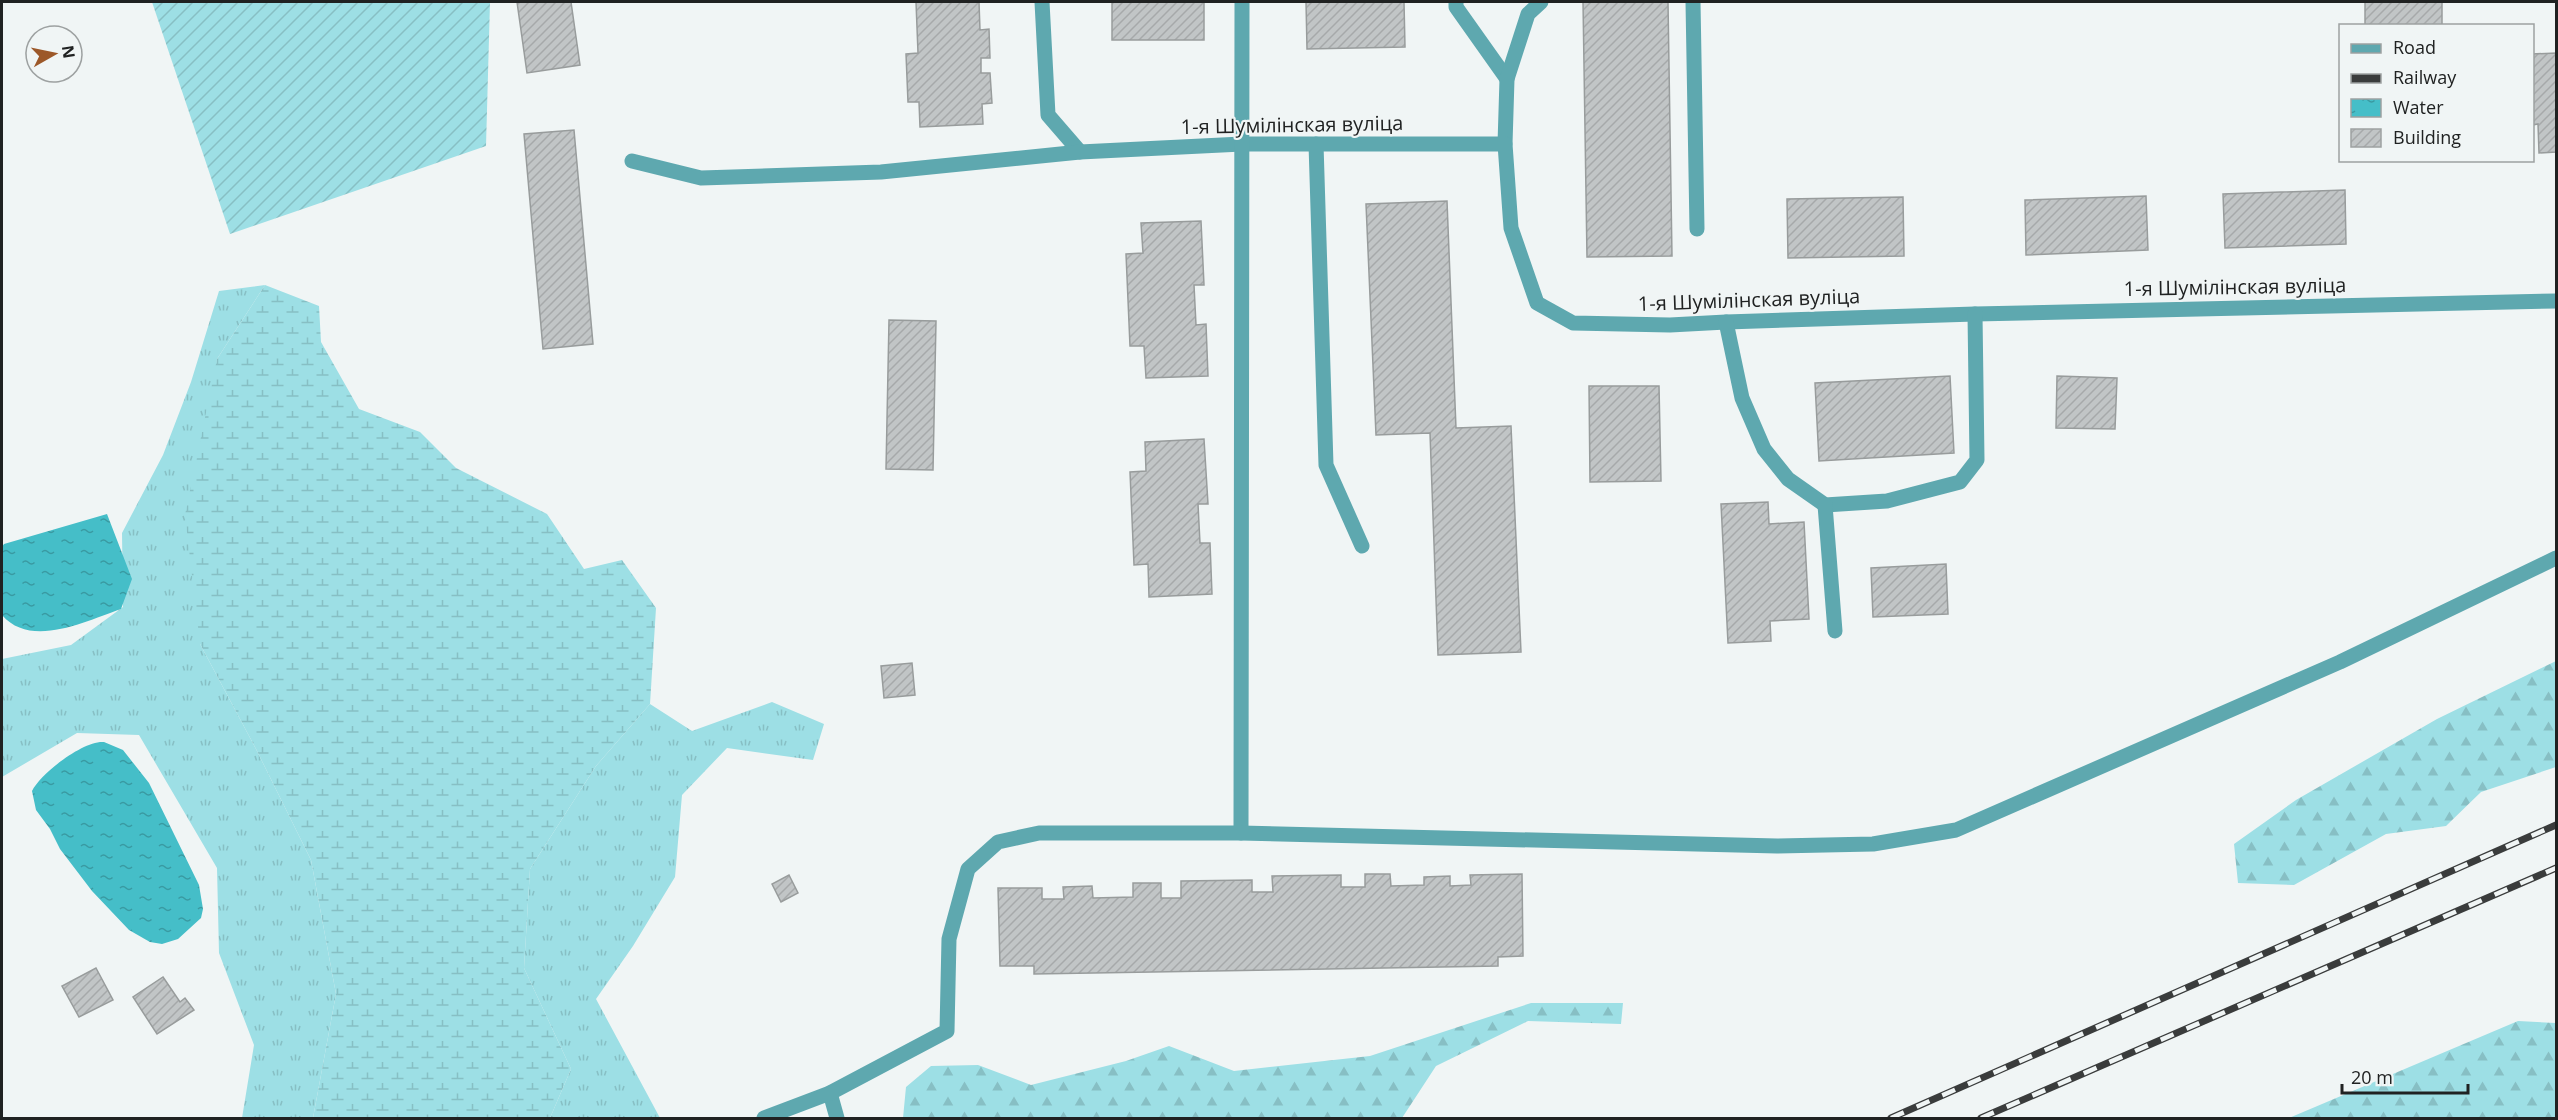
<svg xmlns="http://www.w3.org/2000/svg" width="2558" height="1120" viewBox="0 0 2558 1120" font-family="'Open Sans',sans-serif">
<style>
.grass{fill:url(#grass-tufts)}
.forest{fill:url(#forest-firs)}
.wetland{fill:url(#wetland-marsh)}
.garden{fill:url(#garden-furrows)}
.water{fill:url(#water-ripples)}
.building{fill:url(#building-hatch);stroke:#989c9c;stroke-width:1.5}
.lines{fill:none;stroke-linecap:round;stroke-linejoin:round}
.minor{stroke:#5ea8af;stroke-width:15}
.rail-casing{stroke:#3a3c3c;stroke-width:7}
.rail{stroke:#f0f5f5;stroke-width:4.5;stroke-dasharray:14;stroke-linecap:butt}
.labels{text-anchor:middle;stroke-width:4.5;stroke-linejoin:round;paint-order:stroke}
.street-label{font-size:20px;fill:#202222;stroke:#f0f5f5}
</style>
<defs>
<pattern id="grass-tufts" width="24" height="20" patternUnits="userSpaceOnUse" patternTransform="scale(1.5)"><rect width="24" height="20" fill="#9ddfe5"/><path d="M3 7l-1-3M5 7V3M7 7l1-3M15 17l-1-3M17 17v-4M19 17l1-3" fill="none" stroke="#87bfc4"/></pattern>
<pattern id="forest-firs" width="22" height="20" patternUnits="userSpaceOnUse" patternTransform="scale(1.5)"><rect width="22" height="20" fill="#9ddfe5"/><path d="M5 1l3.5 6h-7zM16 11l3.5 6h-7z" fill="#87bfc4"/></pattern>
<pattern id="wetland-marsh" width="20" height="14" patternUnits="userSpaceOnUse" patternTransform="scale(1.5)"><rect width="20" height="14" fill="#9ddfe5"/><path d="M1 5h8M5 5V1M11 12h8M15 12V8" fill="none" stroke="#87bfc4"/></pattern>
<pattern id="garden-furrows" width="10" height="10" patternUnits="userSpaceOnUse" patternTransform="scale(1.5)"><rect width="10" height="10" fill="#9ddfe5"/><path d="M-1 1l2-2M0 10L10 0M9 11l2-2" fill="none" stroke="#87bfc4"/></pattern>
<pattern id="water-ripples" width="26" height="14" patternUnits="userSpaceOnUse" patternTransform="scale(1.5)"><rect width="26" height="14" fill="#45bec8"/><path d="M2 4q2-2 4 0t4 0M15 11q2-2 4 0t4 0" fill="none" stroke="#399aa2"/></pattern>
<pattern id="building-hatch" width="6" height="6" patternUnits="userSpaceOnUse" patternTransform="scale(1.5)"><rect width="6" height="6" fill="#c1c5c6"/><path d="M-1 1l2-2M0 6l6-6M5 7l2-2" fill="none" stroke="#a6a9aa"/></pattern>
</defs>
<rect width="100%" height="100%" fill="#f0f5f5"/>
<!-- grass -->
<g class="grass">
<path d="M265,285L217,359L200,644L256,749L311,860L336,994L313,1118H242L254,1045L219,953L217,868L139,735L77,733L2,777V659L71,645L123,607L122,533L163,455L191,382L219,291Z"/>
<path d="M772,702L824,724L813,760L727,748L682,795L675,877L633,946L596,999L660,1118H550L571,1069L524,968L530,869L596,766L650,704L692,731Z"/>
</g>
<!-- forest -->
<g class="forest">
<path d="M2556,661V767L2481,792L2446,826L2386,834L2294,885L2238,883L2234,844L2296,800L2437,719Z"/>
<path d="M1531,1003H1623L1621,1024L1528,1021L1436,1066L1402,1118H903L906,1087L931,1066L978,1065L1031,1085L1126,1061L1169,1046L1234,1071L1370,1056Z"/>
<path d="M2518,1021L2556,1023V1118H2289Z"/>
</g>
<!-- wetland -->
<path class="wetland" d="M265,285L319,306L321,342L359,409L420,432L456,468L547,514L584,569L622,560L656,608L650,704L596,766L530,869L524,968L571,1069L550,1118H313L336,994L311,860L256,749L200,644L185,515L217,359Z"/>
<!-- garden -->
<path class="garden" d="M152,2H490L486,146L230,234Z"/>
<!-- water -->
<g class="water">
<path d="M107,514L132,579L121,609C86,621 31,649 2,615V547L4,544Z"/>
<path d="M104,742L123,750L149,783L199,885L203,909L201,918L178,939L162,944L150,942L129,930L92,891L60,849L50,829L36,810L32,791C41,773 84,740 104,742Z"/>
</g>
<!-- building -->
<g class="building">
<path d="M517,2H571L580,65L527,73Z"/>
<path d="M916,2H979L980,30L989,29L990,58H981V73H990L992,103L982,104L983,124L920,127L919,102H908L906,54L918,53Z"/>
<rect x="1112" y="2" width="92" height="38"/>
<path d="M1306,2H1404L1405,47L1307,49Z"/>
<path d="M1583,2H1668L1672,256L1587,257Z"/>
<rect x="2365" y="2" width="77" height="24"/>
<path d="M2556,53V152L2539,153L2538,124L2532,125V54Z"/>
<path d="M574,130L593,344L543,349L524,134Z"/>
<path d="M2345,190L2346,244L2225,248L2223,194Z"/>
<path d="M2146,196L2148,250L2026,255L2025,200Z"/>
<path d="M1903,197L1904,256L1788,258L1787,199Z"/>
<path d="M1447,201L1456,428L1511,426L1521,652L1438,655L1430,433L1376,435L1366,204Z"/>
<path d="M1201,221L1204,285H1194L1196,325L1206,324L1208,376L1146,378L1144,346H1130L1126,254L1143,253L1141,223Z"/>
<path d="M889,320L936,321L933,470L886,469Z"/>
<path d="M1950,376L1954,453L1819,461L1815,383Z"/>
<path d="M2057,376L2117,378L2115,429L2056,428Z"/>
<path d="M1589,386H1659L1661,481L1590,482Z"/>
<path d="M1204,439L1208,504H1198L1200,543H1210L1212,594L1149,597L1148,564L1134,565L1130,472L1146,471L1145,442Z"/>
<path d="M1768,502L1769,524L1804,522L1809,619L1770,621L1771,641L1728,643L1721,504Z"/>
<path d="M1946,564L1948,614L1873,617L1871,568Z"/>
<path d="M912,663L915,695L884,698L881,666Z"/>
<path d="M1365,874H1390L1391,886L1424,885V877L1450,876V886L1471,885L1470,875L1522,874L1523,956L1498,957V966L1034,974V966H1000L998,888H1042V899H1064L1063,887L1092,886L1093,898L1133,897V883H1161V898H1181V881L1252,880V892H1273L1272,876L1341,875V887H1365Z"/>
<path d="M789,875L798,893L781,902L772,884Z"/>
<path d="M96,968L113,1000L79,1017L62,986Z"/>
<path d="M163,977L180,1002L185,998L194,1010L157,1034L133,997Z"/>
</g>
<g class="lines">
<!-- minor -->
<g class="minor">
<path d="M1042,2L1048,115L1080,152"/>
<path d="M1456,2V7L1507,79"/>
<path d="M1693,2L1697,229"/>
<path d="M1316,144L1326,465L1362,546"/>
<path d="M1505,144L1507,79L1528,14L1541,2"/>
<path d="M632,161L701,178L881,172L1080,152L1242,144H1505L1511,228L1537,303L1573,323L1670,325L1726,322L1975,314L2556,301"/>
<path d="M1726,322L1742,398L1764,449L1788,479L1825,505L1887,501L1960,482L1977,460L1975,314"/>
<path d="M1825,505L1835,631"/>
<path d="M1241,833L1242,2"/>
<path d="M830,1093L837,1118"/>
<path d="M764,1118L830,1093L947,1031L949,939L968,869L998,842L1039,833H1241L1777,846L1873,844L1956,830L2340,662L2556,558"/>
</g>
<!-- rail casing -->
<g class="rail-casing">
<g id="rail">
<path d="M1891,1118L2556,825"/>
<path d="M1981,1118L2556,868"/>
</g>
</g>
<!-- rail -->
<use href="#rail" class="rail"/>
</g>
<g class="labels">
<!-- street labels -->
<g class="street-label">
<text transform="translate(1292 125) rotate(-1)" y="7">1-я Шумілінская вуліца</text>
<text transform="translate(2235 287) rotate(-1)" y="7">1-я Шумілінская вуліца</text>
<text transform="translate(1749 300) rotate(-2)" y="7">1-я Шумілінская вуліца</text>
</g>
</g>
<!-- border -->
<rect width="2558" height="1120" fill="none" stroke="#202222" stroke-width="6"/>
<!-- legend -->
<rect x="2339" y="24" width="195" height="138" fill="#f0f5f5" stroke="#9da1a1" stroke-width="1.5"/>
<rect x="2351" y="44" width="30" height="9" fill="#5ea8af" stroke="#9da1a1" stroke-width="1.5"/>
<text x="2393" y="54" font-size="18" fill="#202222">Road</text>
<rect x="2351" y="74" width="30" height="9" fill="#3a3c3c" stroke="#9da1a1" stroke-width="1.5"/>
<text x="2393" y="84" font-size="18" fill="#202222">Railway</text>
<rect x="2351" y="99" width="30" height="18" fill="url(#water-ripples)" stroke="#9da1a1" stroke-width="1.5"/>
<text x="2393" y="114" font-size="18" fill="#202222">Water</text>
<rect x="2351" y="129" width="30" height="18" fill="url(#building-hatch)" stroke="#9da1a1" stroke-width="1.5"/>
<text x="2393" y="144" font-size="18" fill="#202222">Building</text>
<!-- north arrow -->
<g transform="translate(54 54) rotate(81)"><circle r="28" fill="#f0f5f5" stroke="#9da1a1" stroke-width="1.5"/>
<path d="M0-4.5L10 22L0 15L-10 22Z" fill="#9c5829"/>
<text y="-9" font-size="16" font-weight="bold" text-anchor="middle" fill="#202222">N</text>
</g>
<!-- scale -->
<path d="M2342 1084v9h126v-9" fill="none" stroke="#202222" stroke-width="3"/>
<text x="2351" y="1084" font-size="18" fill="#202222" stroke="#f0f5f5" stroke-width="4.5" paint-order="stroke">20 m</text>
</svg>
